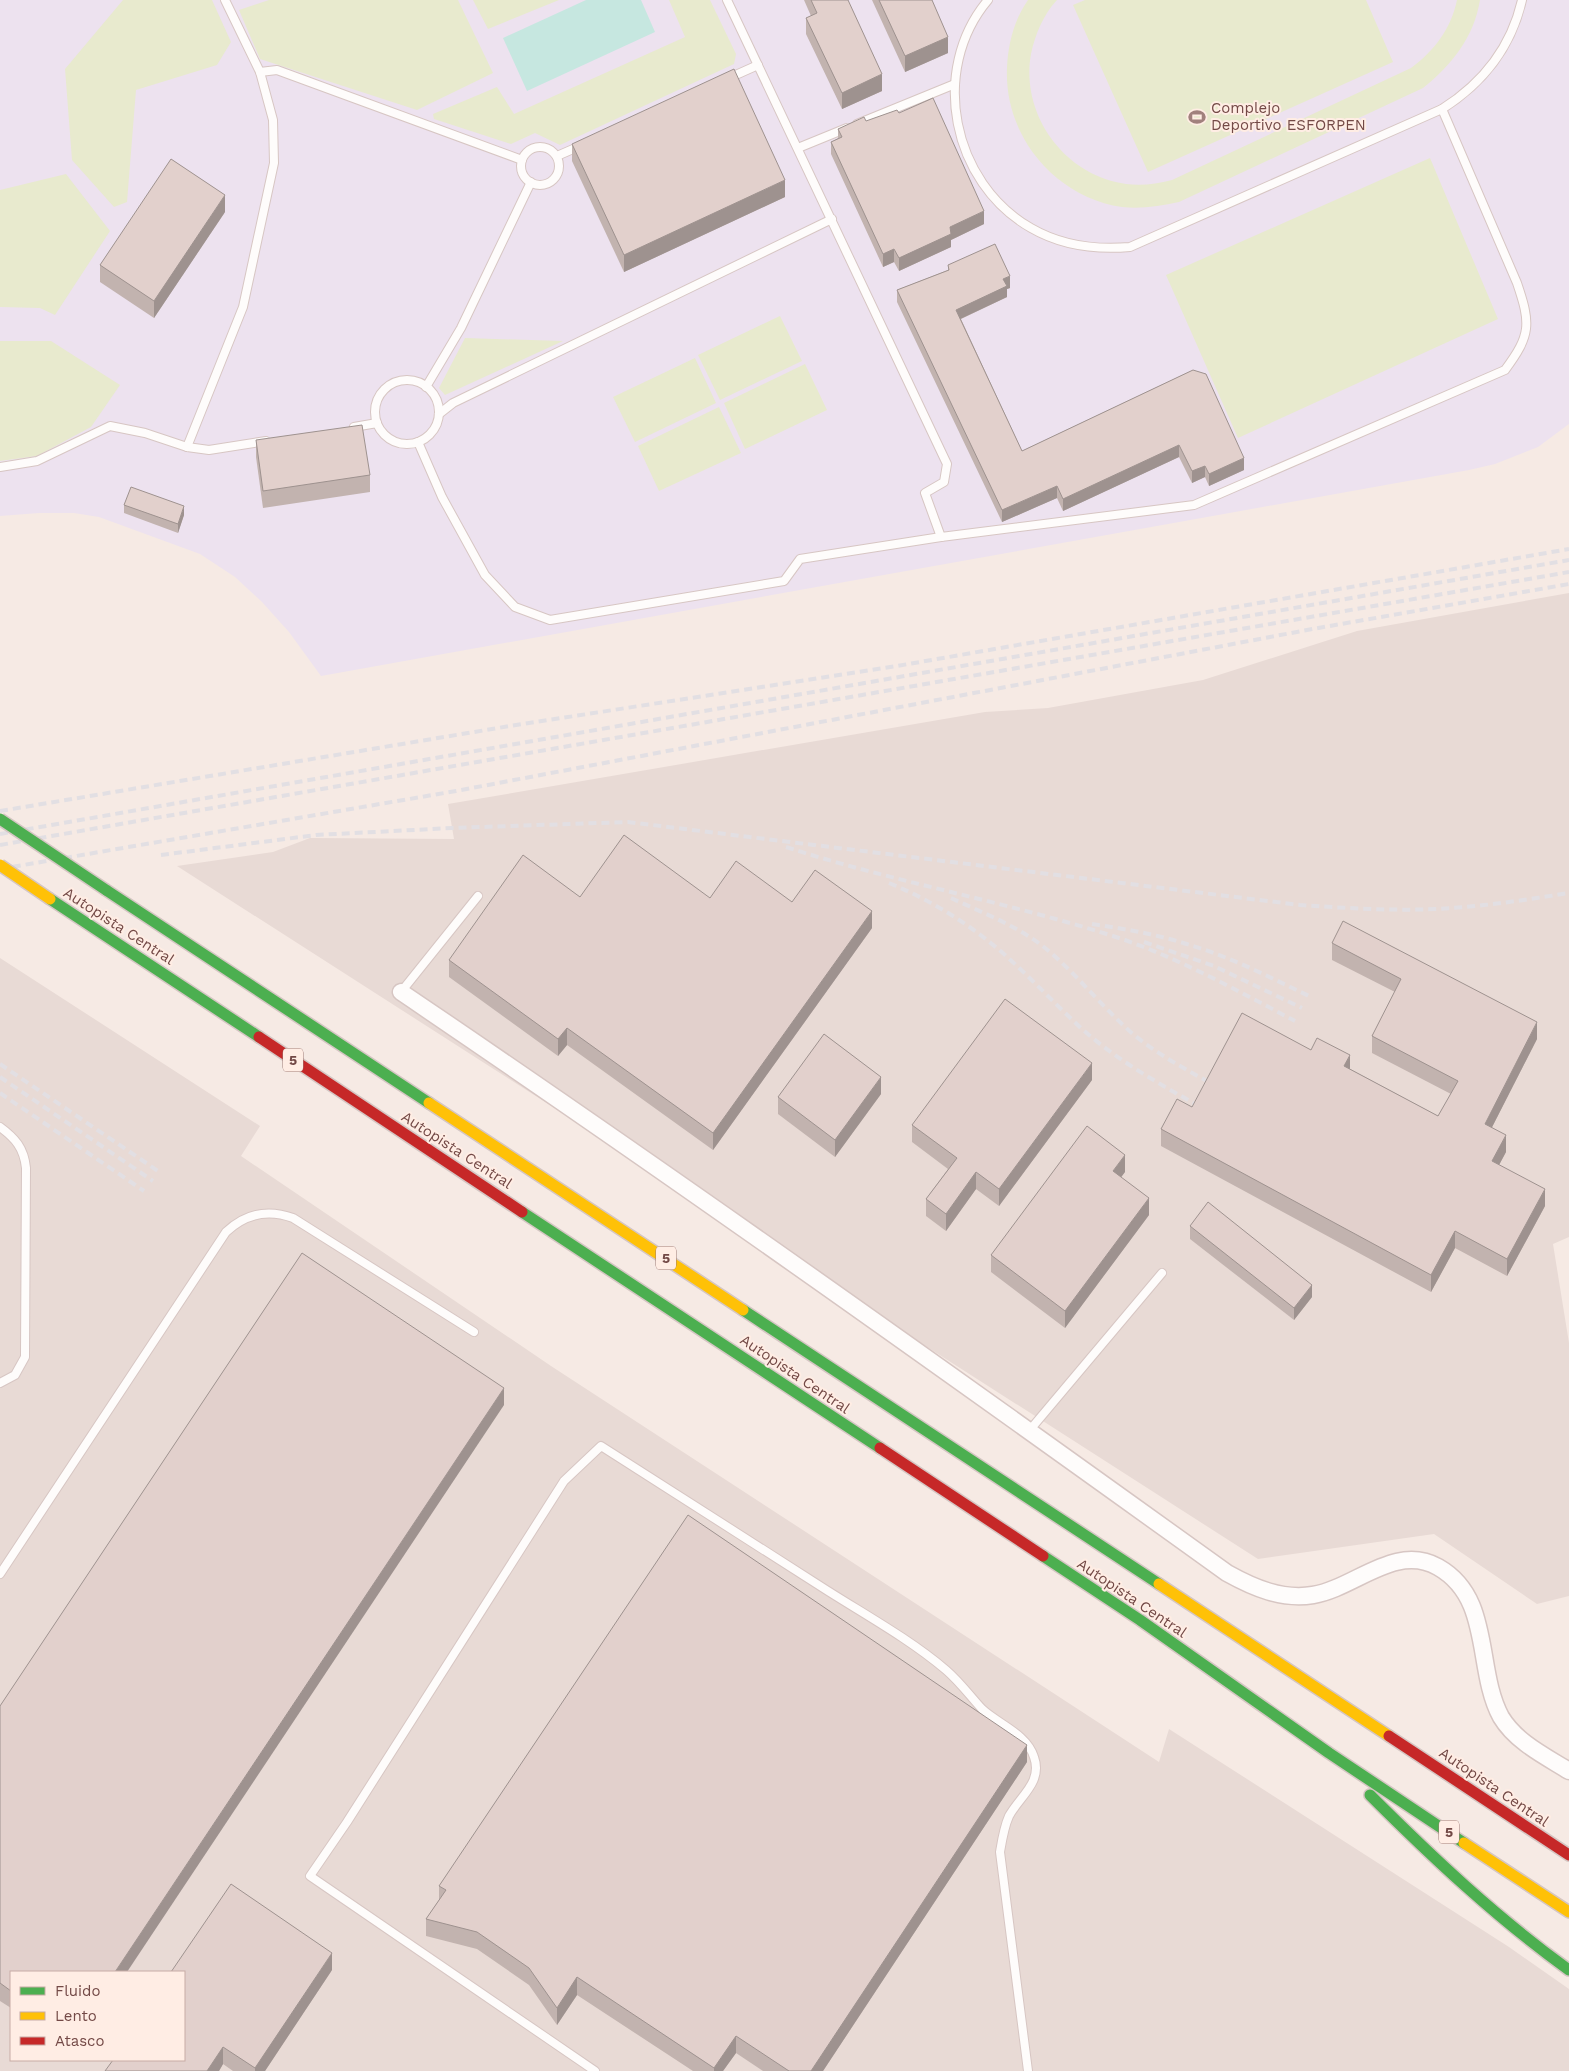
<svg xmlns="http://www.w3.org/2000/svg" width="1569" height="2071" viewBox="0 0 1569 2071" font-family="'Work Sans',sans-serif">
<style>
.industrial{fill:#e8dad5;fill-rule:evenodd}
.education{fill:#ede2ef}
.green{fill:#e8eace}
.water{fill:#c6e7e0}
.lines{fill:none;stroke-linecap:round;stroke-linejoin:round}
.lane-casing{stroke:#d7c6c3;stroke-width:10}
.street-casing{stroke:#d7c6c3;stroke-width:19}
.fast-casing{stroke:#d5c6c3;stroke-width:14}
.slow-casing{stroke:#d5c6c3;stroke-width:14}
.jam-casing{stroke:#d5c6c3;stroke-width:14}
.lane{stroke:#fefcfb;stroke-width:8}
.street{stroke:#fefcfb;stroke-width:16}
.fast{stroke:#4caf50;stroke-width:11}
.slow{stroke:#ffc107;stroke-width:11}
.jam{stroke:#c62828;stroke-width:11}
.rail{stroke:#e2dfe3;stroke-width:4;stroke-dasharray:8 5;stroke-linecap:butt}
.fast-bridge-casing{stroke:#d5c6c3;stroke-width:14;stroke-linecap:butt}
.slow-bridge-casing{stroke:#d5c6c3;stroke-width:14;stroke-linecap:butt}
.fast-bridge{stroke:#4caf50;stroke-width:11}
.slow-bridge{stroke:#ffc107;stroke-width:11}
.wall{fill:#c2b3af}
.shaded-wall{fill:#9e928f}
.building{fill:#e2d0cc;stroke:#9e928f}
.labels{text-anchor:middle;stroke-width:4;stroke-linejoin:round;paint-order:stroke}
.shield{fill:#ffede4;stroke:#9d7a75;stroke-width:1}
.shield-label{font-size:14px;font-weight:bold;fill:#734946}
.poi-label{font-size:15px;fill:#734946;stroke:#ffede4;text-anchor:start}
.street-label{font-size:15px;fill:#734946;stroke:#ffede4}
</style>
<rect width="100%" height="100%" fill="#f6eae4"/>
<!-- industrial -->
<g class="industrial">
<path d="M1569,593V1237L1553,1244L1569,1343V1596L1537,1604L1434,1534L1258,1559L177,866L273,852L310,838L454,839L448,804L985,712L1048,708L1203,680L1357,631Z"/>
<path d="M0,958L260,1126L241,1156L551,1366L1159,1762L1169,1729L1509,1947L1569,1989V2071H0ZM11,1972H184V2060H11Z"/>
</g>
<!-- education -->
<path class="education" d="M0,0H1569V424L1538,447L1495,464L1469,470L321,676L289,632L262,602L235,577L200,554L99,517L74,513H39L0,516Z"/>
<!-- green -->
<g class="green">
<path d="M123,0H212L231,42L217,65L136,90L127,202L114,207L72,160L65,69Z"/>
<path d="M269,0H458L493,73L417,110L260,59L239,10Z"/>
<path d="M473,0H559L488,29Z"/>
<path d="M669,0H710L736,54L734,64L560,145L535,133L511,144L434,119L433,114L497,87L514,114L685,37Z"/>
<path d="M1028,0H1057C1043,15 1035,35 1031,54C1020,115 1065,176 1126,184C1142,186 1156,184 1172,180L1411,68C1434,51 1451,29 1457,0H1480C1474,37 1452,65 1423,88L1179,202C1160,206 1142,209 1122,207C1055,197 1004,136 1007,68C1008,44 1014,20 1028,0Z"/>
<path d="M1085,0H1366L1393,62L1148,172L1073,5Z"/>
<path d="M1430,158L1498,319L1238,438L1166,275Z"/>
<path d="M66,174L110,231L55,315L40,308L0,307V190Z"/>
<path d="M780,316L802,361L720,400L698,355Z"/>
<path d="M465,338L563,341L445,395L439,388Z"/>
<path d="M0,341H51L120,385L91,427L37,456L0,461Z"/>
<path d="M695,358L716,403L635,442L613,397Z"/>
<path d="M805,364L827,410L745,449L724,403Z"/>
<path d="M719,407L741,453L659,491L638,446Z"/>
</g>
<!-- water -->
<path class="water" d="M586,0H641L655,32L527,91L503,38Z"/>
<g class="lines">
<!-- lane casing -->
<g class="lane-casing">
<g id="lane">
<path d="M988,0C929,70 952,183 1031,228C1062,246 1095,250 1130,247L1442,109C1483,83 1511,48 1522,0"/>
<path d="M260,72L277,70L522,160"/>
<path d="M729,78L758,65"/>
<path d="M857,124L955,84"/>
<circle cx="540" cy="166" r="19"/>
<path d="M798,148L847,128"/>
<path d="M557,156L580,146"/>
<circle cx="407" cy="412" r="32"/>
<path d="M426,387L461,328L531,182"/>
<path d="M439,414L453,403L832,219"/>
<path d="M354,427L377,423"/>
<path d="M418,442L442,497L485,575L515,607L550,620L784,581L800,559L941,537L925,493L944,482L947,464L727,0"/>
<path d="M187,447L243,307L274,163L273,120L260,72L225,0"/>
<path d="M0,467L37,461L110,426L145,433L187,447L209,450L266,441"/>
<path d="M941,537L1194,505L1505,370C1531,335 1531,324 1517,283L1442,109"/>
<path d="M401,992L478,896"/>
<path d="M0,1127C15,1138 24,1148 26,1168L25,1357L15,1375L0,1383"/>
<path d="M1029,1431L1162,1273"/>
<path d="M0,1574L226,1232C245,1214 268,1209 293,1218L474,1332"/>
<path d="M595,2071L310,1876L347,1822L564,1481L601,1446C673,1492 745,1538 817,1584C860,1612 907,1637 946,1670C960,1682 970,1696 982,1709C998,1724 1027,1734 1034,1757C1043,1782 1020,1796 1009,1816C1004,1827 1002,1840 1000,1852L1028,2071"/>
</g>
</g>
<!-- street casing -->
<g class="street-casing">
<path id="street" d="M401,992C680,1181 953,1376 1227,1573C1254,1588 1282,1600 1313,1595C1355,1588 1395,1543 1438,1567C1493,1598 1475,1669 1501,1717C1516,1742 1545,1756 1569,1771"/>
</g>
<!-- fast casing -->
<g class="fast-casing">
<g id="fast">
<path d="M106,890L429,1103"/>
<path d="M50,899L259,1037"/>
<path d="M522,1212L880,1448"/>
<path d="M743,1310L1159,1584"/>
<path d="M1043,1556L1140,1620L1329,1753L1464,1843"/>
<path d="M1370,1795C1433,1858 1497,1918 1569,1970"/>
</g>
</g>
<!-- slow casing -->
<g class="slow-casing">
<g id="slow">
<path d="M429,1103L743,1310"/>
<path d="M1159,1584L1389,1736"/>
<path d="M1464,1843L1569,1912"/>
</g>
</g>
<!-- jam casing -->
<g class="jam-casing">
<g id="jam">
<path d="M259,1037L522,1212"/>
<path d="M880,1448L1043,1556"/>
<path d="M1389,1736L1569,1855"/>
</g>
</g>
<!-- lane -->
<use href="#lane" class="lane"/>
<!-- street -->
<use href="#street" class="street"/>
<!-- fast -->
<use href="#fast" class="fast"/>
<!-- slow -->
<use href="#slow" class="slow"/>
<!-- jam -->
<use href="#jam" class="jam"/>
<!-- rail -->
<g class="rail">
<path d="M0,811L510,726L897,666L1569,549"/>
<path d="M0,834L1569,560"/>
<path d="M0,845L1569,572"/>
<path d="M786,847C897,883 1014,903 1125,940C1184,961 1240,992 1295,1021"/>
<path d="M161,855L316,835L452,828L628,822L1300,905C1345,908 1390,911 1435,909C1480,907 1525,900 1569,893"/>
<path d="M0,869L456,791L1307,630L1569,584"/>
<path d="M889,883C931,900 971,925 1005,955C1032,979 1056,1005 1082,1029C1117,1060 1156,1082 1197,1105"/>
<path d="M951,898C985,914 1023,928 1051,953C1080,978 1104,1009 1133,1034C1156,1053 1181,1067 1207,1081"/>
<path d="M1092,924C1126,929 1160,935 1193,946C1233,958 1271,978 1309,996"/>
<path d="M1144,942L1214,966L1302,1008"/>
<path d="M0,1064L158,1171"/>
<path d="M0,1077L153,1181"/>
<path d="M0,1093L144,1191"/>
</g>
<!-- fast-bridge casing -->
<g class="fast-bridge-casing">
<path id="fast-bridge" d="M0,819L106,890"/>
</g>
<!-- slow-bridge casing -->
<g class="slow-bridge-casing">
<path id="slow-bridge" d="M0,865L50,899"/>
</g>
<!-- fast-bridge -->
<use href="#fast-bridge" class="fast-bridge"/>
<!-- slow-bridge -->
<use href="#slow-bridge" class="slow-bridge"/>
</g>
<!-- wall -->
<g class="wall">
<path d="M804,0H848L882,91L842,109L806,34V18L811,16Z"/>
<path d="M872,0H932L948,53L905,72Z"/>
<path d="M866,121L984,224L951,240V247L899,271L894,262L883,267L831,154V142L838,138V129Z"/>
<path d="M572,144L785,197L624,272L572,161Z"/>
<path d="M225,212L154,318L100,282V265Z"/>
<path d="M948,265L1010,288L1007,289V297L961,319L1022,451L1193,370L1244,470L1209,486L1205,477L1192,483L1179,457L1063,511L1057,498L1002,522L897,302V290L948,270Z"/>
<path d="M256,440L370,475V492L263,508L256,457Z"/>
<path d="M124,505L184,515L178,533L124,513Z"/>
<path d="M580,897L710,898L792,902L872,928L713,1150L567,1045L558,1056L449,977V960Z"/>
<path d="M1332,943L1537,1039L1492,1127L1506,1152L1499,1165L1545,1206L1507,1276L1455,1248L1431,1292L1161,1146V1129L1192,1107L1311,1050L1350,1069L1438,1116L1451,1094L1372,1053V1036L1395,992L1332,960Z"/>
<path d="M1092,1080L999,1206L976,1189L946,1231L926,1216V1199L948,1169L912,1142V1125Z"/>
<path d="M881,1094L835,1157L778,1114V1097Z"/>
<path d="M1125,1172L1121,1177L1149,1215L1065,1328L991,1272V1255Z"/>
<path d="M1190,1226L1312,1297L1294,1320L1190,1239Z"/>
<path d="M504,1405L11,1972V2008L0,2001V1706Z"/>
<path d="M1027,1762L823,2071H763L736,2053L723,2071H693L577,1995L557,2025L529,1985L477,1949L426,1936V1919L439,1900V1886Z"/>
<path d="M332,1970L265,2071H233L223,2064L219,2071H105Z"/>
</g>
<!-- shaded-wall -->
<g class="shaded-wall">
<path d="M948,37V53L905,72V56Z"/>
<path d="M882,74V91L842,109V93Z"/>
<path d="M785,180V197L624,272V255Z"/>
<path d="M225,195V212L154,318V301Z"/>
<path d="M984,211V224L951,240V247L899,271V258L950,227Z"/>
<path d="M894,249V262L883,267V254Z"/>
<path d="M1010,276V288L1007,289V297L956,321V310L1003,279Z"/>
<path d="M1179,445V457L1063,511V499Z"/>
<path d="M1244,458V470L1209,486V474Z"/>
<path d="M1205,466V477L1192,483V471Z"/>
<path d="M1057,486V498L1002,522V510Z"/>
<path d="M184,506V515L178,533V524Z"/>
<path d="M872,911V928L713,1150V1133Z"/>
<path d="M1537,1022V1039L1485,1141V1124Z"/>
<path d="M567,1028V1045L558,1056V1039Z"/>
<path d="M1350,1055V1072L1344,1066Z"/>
<path d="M1092,1063V1080L999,1206V1189Z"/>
<path d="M881,1077V1094L835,1157V1140Z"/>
<path d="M1506,1135V1152L1492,1178V1161Z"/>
<path d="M1125,1155V1172L1113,1188V1171Z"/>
<path d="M976,1172V1189L946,1231V1214Z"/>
<path d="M1545,1189V1206L1507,1276V1259Z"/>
<path d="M1149,1198V1215L1065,1328V1311Z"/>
<path d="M1455,1231V1248L1431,1292V1275Z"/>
<path d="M1312,1285V1297L1294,1320V1308Z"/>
<path d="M504,1388V1405L127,1972H115Z"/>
<path d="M1027,1745V1762L823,2071H811Z"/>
<path d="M332,1953V1970L265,2071H255V2068Z"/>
<path d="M577,1977V1995L557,2025V2008Z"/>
<path d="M736,2036V2053L723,2071H714V2068Z"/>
<path d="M223,2047V2064L219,2071H207Z"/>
</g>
<!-- building -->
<g class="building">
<path d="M811,0H848L882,74L842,93L806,18L817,13Z"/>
<path d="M879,0H932L948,37L905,56Z"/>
<path d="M734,69L785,180L624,255L572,144Z"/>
<path d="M933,98L984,211L950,227L951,234L899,258L894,249L883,254L831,142L842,137L838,129L864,117L866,121L897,110L899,113Z"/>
<path d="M171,159L225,195L154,301L100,265Z"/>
<path d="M995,244L1010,276L1003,279L1007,286L956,310L1022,451L1193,370L1206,374L1244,458L1209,474L1205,466L1192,471L1179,445L1063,499L1057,486L1002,510L897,290L949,270L948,265Z"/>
<path d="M362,425L370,475L263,491L256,440Z"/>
<path d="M131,487L184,506L178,524L124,505Z"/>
<path d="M624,835L710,898L736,861L792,902L815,870L872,911L713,1133L567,1028L558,1039L449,960L523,855L580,897Z"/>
<path d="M1343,921L1537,1022L1485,1124L1506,1135L1492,1161L1545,1189L1507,1259L1455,1231L1431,1275L1161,1129L1177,1099L1192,1107L1242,1013L1311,1050L1317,1038L1350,1055L1344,1066L1438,1116L1458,1081L1372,1036L1401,979L1332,943Z"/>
<path d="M1005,999L1092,1063L999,1189L976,1172L946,1214L926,1199L957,1158L912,1125Z"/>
<path d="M824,1034L881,1077L835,1140L778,1097Z"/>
<path d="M1087,1126L1125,1155L1113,1171L1149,1198L1065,1311L991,1255Z"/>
<path d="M1208,1202L1312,1285L1294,1308L1190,1226Z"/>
<path d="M302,1253L504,1388L115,1972H11V1991L0,1983V1706Z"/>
<path d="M688,1515L1027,1745L811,2071H789L736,2036L714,2068L577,1977L557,2008L529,1968L477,1932L426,1919L446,1890L439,1886Z"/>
<path d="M231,1884L332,1953L255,2068L223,2047L207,2071H105L113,2060H184V1972H171Z"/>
</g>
<!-- icons -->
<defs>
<g id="stadium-bare" transform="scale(1.35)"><path d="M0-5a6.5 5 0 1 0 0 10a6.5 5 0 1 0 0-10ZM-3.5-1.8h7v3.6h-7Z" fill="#a1817d" stroke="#ffede4" stroke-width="2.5" paint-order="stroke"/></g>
</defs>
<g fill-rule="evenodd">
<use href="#stadium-bare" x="1197" y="117"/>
</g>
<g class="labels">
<!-- shield labels -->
<g class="shield">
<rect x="283" y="1048.5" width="20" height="23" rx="4"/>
<rect x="656" y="1246.5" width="20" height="23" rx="4"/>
<rect x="1439" y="1820.5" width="20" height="23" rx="4"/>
</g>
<g class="shield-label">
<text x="293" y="1065">5</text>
<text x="666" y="1263">5</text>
<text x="1449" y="1837">5</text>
</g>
<!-- poi labels -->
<g class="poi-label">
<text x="1211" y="113">Complejo<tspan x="1211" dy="17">Deportivo ESFORPEN</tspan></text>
</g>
<!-- street labels -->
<g class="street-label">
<text transform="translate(119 926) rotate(33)" y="5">Autopista Central</text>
<text transform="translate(457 1150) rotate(33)" y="5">Autopista Central</text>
<text transform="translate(795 1374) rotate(34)" y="5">Autopista Central</text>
<text transform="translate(1132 1598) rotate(34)" y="5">Autopista Central</text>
<text transform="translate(1494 1787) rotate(34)" y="5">Autopista Central</text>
</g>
</g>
<!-- legend -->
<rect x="10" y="1971" width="175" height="90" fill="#ffede4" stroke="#c7aba5"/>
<rect x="20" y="1987" width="25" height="8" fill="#4caf50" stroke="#c7aba5"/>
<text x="55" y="1996" font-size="15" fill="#734946">Fluido</text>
<rect x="20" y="2012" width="25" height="8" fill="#ffc107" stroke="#c7aba5"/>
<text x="55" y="2021" font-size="15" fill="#734946">Lento</text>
<rect x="20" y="2037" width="25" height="8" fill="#c62828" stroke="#c7aba5"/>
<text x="55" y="2046" font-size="15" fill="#734946">Atasco</text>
</svg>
